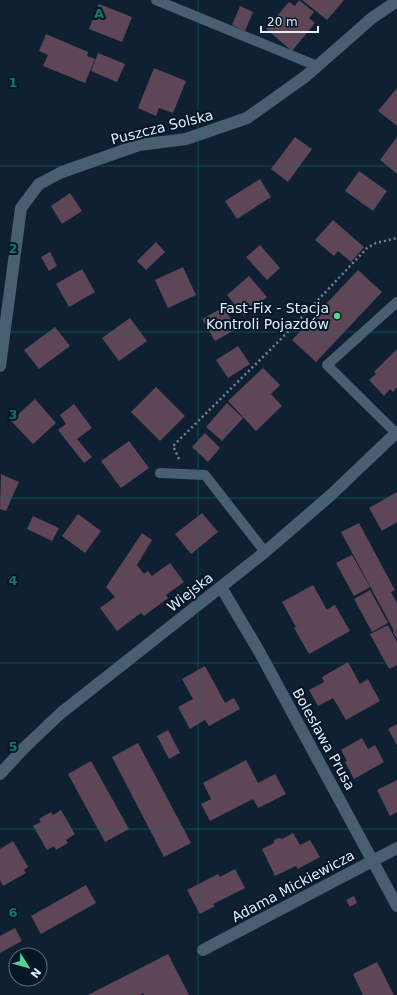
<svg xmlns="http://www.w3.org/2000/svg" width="397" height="995" viewBox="0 0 397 995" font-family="'DejaVu Sans',sans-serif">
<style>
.building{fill:#5e4657}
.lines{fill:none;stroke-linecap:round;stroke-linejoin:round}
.path{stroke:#768493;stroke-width:2.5;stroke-dasharray:2 3;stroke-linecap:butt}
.lane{stroke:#4a5e72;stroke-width:10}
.street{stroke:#4a5e72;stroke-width:12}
.secondary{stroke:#4a5e72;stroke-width:12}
.grid{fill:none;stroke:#0f766e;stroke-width:1;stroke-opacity:0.55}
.poi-dot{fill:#54d395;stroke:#051727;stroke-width:1.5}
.labels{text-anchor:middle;stroke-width:4;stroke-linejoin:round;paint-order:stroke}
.street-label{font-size:14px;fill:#e3eefb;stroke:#051727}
.poi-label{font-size:14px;fill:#e3eefb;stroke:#051727;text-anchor:end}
.grid-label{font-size:13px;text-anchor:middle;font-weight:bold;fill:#0f766e;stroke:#051727;stroke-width:4;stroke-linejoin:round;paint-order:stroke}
</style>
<rect width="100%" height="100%" fill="#0e2031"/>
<!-- building -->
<g class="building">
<path d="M299,0L314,12L309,18L315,23L292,51L266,29L289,2L295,6Z"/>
<path d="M302,0H344L327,20Z"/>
<path d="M99,4L132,17L122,42L89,29Z"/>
<path d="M240,6L253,12L245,31L232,25Z"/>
<path d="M46,34L88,52L87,56L95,59L85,83L43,66L48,55L39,51Z"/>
<path d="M98,53L125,64L117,82L91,71Z"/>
<path d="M154,68L186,81L173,113L159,108L156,116L138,108Z"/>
<path d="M397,88V126L378,111Z"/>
<path d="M295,137L312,149L288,182L271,169Z"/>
<path d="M397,137V174L380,160Z"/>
<path d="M359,171L387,191L373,211L345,191Z"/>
<path d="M260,179L271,197L237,219L225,201Z"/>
<path d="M70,193L82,211L62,224L51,206Z"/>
<path d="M333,220L364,247L351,262L338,251L334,256L315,240Z"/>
<path d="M156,242L165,252L146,270L137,261Z"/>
<path d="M260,245L280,268L267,280L246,257Z"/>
<path d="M50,252L57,266L49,271L41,257Z"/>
<path d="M183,267L196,295L168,308L155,280Z"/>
<path d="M82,269L95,292L69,307L56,284Z"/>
<path d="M358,270L382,292L316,362L292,340Z"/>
<path d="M249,276L267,297L244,316L227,295Z"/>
<path d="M224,307L236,329L215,341L202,319Z"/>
<path d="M130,318L147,341L119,361L102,338Z"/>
<path d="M55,327L70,346L39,369L24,350Z"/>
<path d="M238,346L250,364L228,378L216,360Z"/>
<path d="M397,349V387L393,392L390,389L384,396L369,380L376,374L374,372Z"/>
<path d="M263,368L280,385L271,394L282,406L256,431L228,401Z"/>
<path d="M156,387L185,416L160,441L131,412Z"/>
<path d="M35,399L56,423L33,444L11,421Z"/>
<path d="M227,403L243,418L222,441L206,427Z"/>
<path d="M74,404L92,428L77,439L92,457L84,463L58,430L66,424L60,415Z"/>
<path d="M205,433L220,448L208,462L192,447Z"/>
<path d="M129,441L149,468L121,488L101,461Z"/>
<path d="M1,474L19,482L6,511L0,509Z"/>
<path d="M397,492V522L382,531L369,508Z"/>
<path d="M202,513L218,532L191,554L175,534Z"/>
<path d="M78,514L101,531L85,553L62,536Z"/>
<path d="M33,516L59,528L52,541L27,529Z"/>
<path d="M359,523L395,590L391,592L397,603V639L393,632L394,631L341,532Z"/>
<path d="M142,533L152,540L137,565L144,574L148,571L152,576L170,563L184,582L166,595L168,598L144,616L141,613L117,631L100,608L115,597L106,587Z"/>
<path d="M352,555L370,587L354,596L336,563Z"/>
<path d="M313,585L327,610L296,627L282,602Z"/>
<path d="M370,590L388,623L372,632L354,599Z"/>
<path d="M335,605L350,631L309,654L294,628Z"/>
<path d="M388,625L397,642V665L389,669L370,634Z"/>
<path d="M348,662L360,684L368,679L380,701L346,720L333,698L318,706L309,690L324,682L322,677Z"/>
<path d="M205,666L225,703L234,698L240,709L209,726L205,720L190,729L178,707L193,699L182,679Z"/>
<path d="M397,724V745L388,729Z"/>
<path d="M168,730L180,753L169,759L157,736Z"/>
<path d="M362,738L368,749L375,745L384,762L354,779L345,762L347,761L341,750Z"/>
<path d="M138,743L191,843L164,857L112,757Z"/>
<path d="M246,760L258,783L275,774L286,794L258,808L253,799L210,821L201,804L211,799L203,783Z"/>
<path d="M91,761L129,829L105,842L68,774Z"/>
<path d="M397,780V812L390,816L377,790Z"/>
<path d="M61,810L75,834L66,840L68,843L56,850L54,846L47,850L33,826L41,822L39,819L51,812L53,815Z"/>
<path d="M293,833L300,845L310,840L320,857L298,869L296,866L275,876L262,849L274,843V840L279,838L282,839Z"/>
<path d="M13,841L28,867L24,870L26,873L3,886L0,880V849Z"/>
<path d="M235,869L245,888L213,904L215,906L200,914L187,890L218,874L220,877Z"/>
<path d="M86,885L96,903L41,934L31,916Z"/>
<path d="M354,896L357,903L350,907L346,900Z"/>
<path d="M15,928L22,941L0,953V936Z"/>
<path d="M168,954L189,995H144L143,993L140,995H88Z"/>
<path d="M377,962L394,995H363L353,974Z"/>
</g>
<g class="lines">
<!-- path -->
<path class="path" d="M179,459L173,446L285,335L367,248L376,243L397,238"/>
<!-- lane -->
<g class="lane">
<path d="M156,0L317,66"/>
<path d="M396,433L327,365L397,302"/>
<path d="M160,473L205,475L265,552"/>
</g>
<!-- street -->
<g class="street">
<path d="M0,366L21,208L39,184L62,172L139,145L186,139L247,118L306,76L372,18L397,1"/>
<path d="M221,587L260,653L397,906"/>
<path d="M203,950L397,848"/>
</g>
<!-- secondary -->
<path class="secondary" d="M0,774L24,748L61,713L265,552L332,494L397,432"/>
</g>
<!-- grid -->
<path class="grid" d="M198,0V995M0,166H397M0,332H397M0,498H397M0,663H397M0,829H397"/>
<!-- markers -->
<circle class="poi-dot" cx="337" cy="316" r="4"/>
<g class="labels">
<!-- street labels -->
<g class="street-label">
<text transform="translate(162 127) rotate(-14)" y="5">Puszcza Solska</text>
<text transform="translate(190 592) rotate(-38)" y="5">Wiejska</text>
<text transform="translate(324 739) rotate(61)" y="5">Bolesława Prusa</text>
<text transform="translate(293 886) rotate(-28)" y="5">Adama Mickiewicza</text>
</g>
<!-- poi labels -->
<g class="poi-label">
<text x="329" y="313">Fast-Fix - Stacja<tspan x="329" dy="16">Kontroli Pojazdów</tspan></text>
</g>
</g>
<g class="grid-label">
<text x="99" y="18">A</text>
<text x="13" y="87">1</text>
<text x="13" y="253">2</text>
<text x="13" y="419">3</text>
<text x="13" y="585">4</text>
<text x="13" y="751">5</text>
<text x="13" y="917">6</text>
</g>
<!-- north arrow -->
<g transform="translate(28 967) rotate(127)"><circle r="19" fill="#051727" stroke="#5e6d7c"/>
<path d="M0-3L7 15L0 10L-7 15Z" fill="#54d395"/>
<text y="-6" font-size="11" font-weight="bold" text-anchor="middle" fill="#e3eefb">N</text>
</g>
<!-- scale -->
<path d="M261 26v6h57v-6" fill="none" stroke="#e3eefb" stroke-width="2"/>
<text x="267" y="26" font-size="12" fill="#e3eefb" stroke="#051727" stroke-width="3" paint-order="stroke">20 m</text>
</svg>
